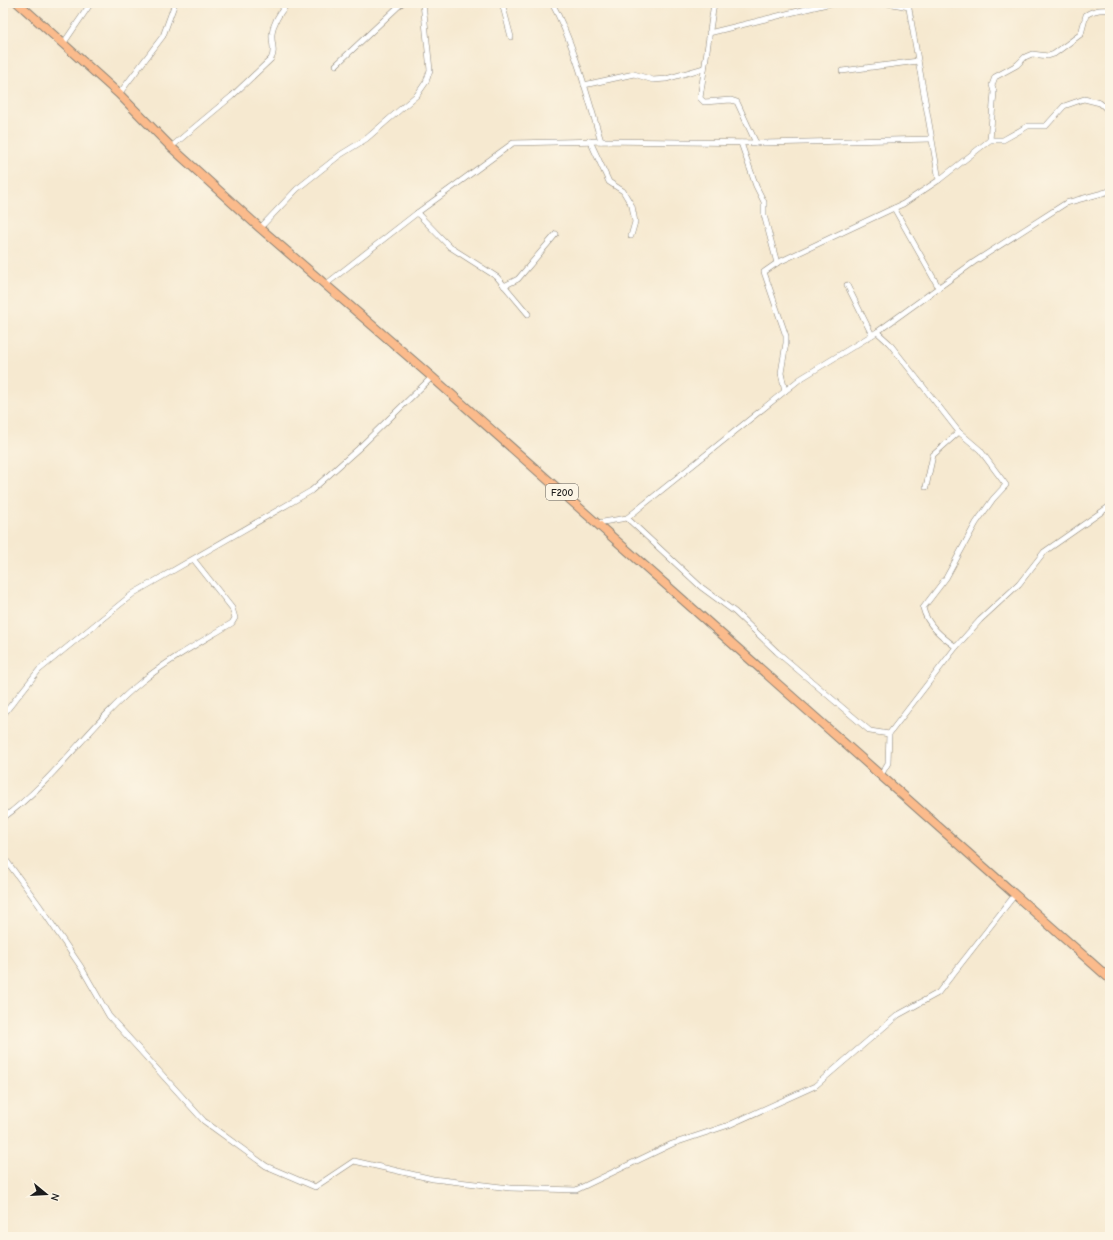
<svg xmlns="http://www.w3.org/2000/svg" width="1113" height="1240" viewBox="0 0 1113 1240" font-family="'Comic Neue',sans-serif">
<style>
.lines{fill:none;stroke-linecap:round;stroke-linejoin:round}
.minor-casing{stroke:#898276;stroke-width:6}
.primary-casing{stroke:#898276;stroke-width:10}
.minor{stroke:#fff;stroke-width:5}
.primary{stroke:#fbbb8c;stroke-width:8}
.labels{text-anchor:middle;stroke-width:3;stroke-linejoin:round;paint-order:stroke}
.shield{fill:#fcf5e5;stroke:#5f5d58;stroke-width:1}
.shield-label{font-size:10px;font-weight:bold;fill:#1c1c1c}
</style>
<rect width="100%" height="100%" fill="#fcf5e5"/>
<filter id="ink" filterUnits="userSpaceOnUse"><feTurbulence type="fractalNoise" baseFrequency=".025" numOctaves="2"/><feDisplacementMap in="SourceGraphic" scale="8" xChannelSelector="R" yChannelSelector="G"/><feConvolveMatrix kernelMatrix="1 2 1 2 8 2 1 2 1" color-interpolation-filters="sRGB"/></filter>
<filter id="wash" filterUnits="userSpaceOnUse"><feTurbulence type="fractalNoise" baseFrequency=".012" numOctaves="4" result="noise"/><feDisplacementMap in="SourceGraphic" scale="16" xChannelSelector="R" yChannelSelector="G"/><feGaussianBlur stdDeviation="0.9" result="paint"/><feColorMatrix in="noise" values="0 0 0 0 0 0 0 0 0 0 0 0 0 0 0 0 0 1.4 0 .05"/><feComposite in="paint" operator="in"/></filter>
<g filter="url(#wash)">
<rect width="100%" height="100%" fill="#f6e9d0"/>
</g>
<g filter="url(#ink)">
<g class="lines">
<!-- minor casing -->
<g class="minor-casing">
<g id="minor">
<path d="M502,3L511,37"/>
<path d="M552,3C575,46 587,95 601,141"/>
<path d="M714,3L700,98L704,102L731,100L737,102L756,143"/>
<path d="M887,3L909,7"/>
<path d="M908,3L939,180L903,204L894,208L939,288"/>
<path d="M709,33L831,3"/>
<path d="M63,44L91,3"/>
<path d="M336,65L402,3"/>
<path d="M842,71L918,61"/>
<path d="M584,85L634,74L653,80L666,79L704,68"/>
<path d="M119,94L163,36L175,3"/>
<path d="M990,140L994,92L992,85L995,77L1017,65L1025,57L1032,54L1048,56L1054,54L1081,34L1086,15C1093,10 1101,9 1110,10"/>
<path d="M590,141L609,182L623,191L632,206L635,222L631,236"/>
<path d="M741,143L756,186L764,202V215L777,263"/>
<path d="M171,147L232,96L271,59C276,51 271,43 272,34C273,22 281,11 288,3"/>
<path d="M939,180L990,140H1003L1028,126H1046L1064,106L1084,99L1100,103L1110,112"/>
<path d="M417,213L450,247L497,277L528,314"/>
<path d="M260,228L297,189L340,155L366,139L417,95L426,82L430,70L423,3"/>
<path d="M325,285L417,213L513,143L601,141L764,143L931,139"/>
<path d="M847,285L872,335"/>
<path d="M504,286L518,279L556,234"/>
<path d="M877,332L889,343L959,432L980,450L1006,485L993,499L976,523L946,578L923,608C927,625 942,637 956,647"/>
<path d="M785,391L781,373L786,343V336L764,272L777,263L894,208"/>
<path d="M926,487L933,455L959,432"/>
<path d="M627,518L701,587L735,612L777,652L870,731L889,734L956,647L980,620L1019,584L1044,552L1110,506"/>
<path d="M597,523L627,518L800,379L877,332L974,262L1066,203L1110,191"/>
<path d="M3,715L39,670L134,593L311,491L358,449L432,377"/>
<path d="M881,775L888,763L889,734"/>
<path d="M3,818C55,780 90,724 140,683C168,660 201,642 232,623L235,618L232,608L194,560"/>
<path d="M3,856L39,905L81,967L109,1016L204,1121L266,1166L315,1187L354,1161L433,1179L510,1188L576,1190L672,1144L729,1125L815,1086L898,1015L938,993L1014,896"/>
</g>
</g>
<!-- primary casing -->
<g class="primary-casing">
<path id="primary" d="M18,3L119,94L171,147L260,228L432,377L1110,979"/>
</g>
<!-- minor -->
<use href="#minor" class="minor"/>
<!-- primary -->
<use href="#primary" class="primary"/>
</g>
</g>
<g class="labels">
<!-- shield labels -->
<rect class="shield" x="546" y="484" width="32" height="16" rx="3"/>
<g class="shield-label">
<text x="562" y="496">F200</text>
</g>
</g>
<!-- margin -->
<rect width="1113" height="1240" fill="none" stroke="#fcf5e5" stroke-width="16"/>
<!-- north arrow -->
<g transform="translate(46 1194) rotate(108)" stroke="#fcf5e5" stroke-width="3" paint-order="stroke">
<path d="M0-3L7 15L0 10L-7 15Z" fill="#1c1c1c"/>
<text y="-6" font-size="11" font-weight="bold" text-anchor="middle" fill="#1c1c1c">N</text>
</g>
</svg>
